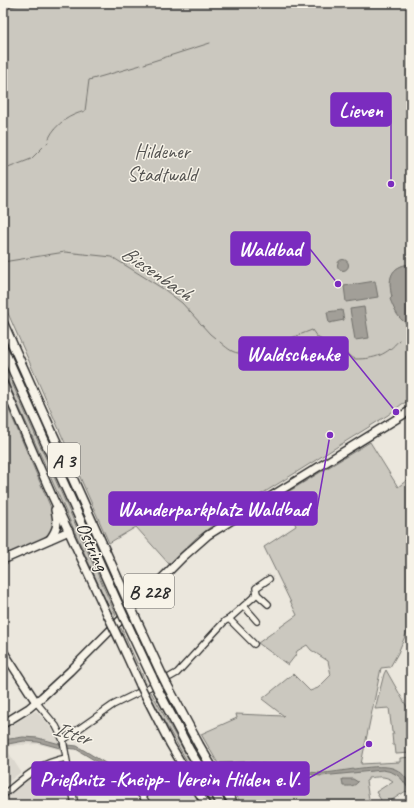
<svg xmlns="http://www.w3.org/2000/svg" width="414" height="808" viewBox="0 0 414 808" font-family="Caveat,sans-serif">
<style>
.built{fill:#dbd7ce}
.green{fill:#cbc8bf;stroke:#7b7a75}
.water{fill:#a29f98;stroke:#72716c}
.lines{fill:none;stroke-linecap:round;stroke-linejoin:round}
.stream{stroke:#72716c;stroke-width:1}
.minor-casing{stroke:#2b2b2b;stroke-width:8}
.major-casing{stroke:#2b2b2b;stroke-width:10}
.highway-casing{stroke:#2b2b2b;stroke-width:11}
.minor{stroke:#f7f3e8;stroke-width:5.5}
.major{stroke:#f7f3e8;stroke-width:7}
.highway{stroke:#f7f3e8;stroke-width:8}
.major-bridge-casing{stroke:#2b2b2b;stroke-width:10;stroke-linecap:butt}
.highway-bridge-casing{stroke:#2b2b2b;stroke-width:11;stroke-linecap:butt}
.major-bridge{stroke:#f7f3e8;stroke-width:7}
.highway-bridge{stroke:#f7f3e8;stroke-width:8}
.labels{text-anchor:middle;stroke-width:3;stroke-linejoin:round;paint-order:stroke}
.shield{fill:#f7f3e8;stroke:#686764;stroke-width:1}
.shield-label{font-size:19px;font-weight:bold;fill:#2b2b2b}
.park-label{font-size:20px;fill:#535250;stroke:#f7f3e8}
.street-label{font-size:20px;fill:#2b2b2b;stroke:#f7f3e8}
.water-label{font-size:21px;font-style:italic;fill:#555451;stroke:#f7f3e8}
.leader{fill:none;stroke:#7b2cbf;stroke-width:1.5}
.callout-dot{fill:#7b2cbf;stroke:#f7f3e8;stroke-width:1.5}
.callout{fill:#7b2cbf;stroke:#7b2cbf;stroke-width:1.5}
.callout-label{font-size:21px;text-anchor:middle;font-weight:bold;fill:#fff}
</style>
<rect width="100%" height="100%" fill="#ebe7dd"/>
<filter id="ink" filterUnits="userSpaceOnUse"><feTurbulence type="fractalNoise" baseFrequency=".025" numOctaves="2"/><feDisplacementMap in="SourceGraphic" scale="8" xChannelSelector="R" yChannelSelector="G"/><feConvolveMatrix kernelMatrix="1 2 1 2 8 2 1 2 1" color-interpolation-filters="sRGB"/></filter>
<g filter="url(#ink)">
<!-- built -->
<g class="built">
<path d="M36,711L48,724L60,743L61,750L39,744L19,745L5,747L21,772L3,786V730Z"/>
<path d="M60,763L63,765L71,805H3V798L31,775L49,765Z"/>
<path d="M181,769L201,805H151L140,790L146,786L130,778V771Z"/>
</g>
<!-- green -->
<g class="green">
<path d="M3,3H411V264C390,266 388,279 392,297L391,299C394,310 400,316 409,324H411V400L402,404L388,415L220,520L196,538L169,564L136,527L109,543L3,302Z"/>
<path d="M3,363L116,615L113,617L3,371Z"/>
<path d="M3,396L54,515C54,521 54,527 49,533C44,540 13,552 3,554Z"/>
<path d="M370,442L398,487L411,477V622L398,653L390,667L381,668L361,764L400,762V758L411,757V795L406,791L384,805L376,792L393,781C385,775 377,777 368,778V780L366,781L370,805H242L201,734L237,718L236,714L284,716L262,699L293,674L310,691L318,688L331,675L328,661L311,650L307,645L297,651L295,656L288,665L258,643L297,615L264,547L296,526L283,495Z"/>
<path d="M121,628L147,685L144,687L120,630Z"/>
<path d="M386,670L411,714V753L396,754L395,745H393L392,734H394L393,732H392L389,708L375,709L384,674Z"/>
<path d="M151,692L179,742L216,805H212L149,695Z"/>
</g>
<!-- water -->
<g class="water">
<circle cx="343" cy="265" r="5.5"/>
<path d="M411,264V324C399,323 394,309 390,299L392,297C388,280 389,266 411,264Z"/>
<path d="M375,281L378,297L346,302L344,286Z"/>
<path d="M364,307L369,338L355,340L350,309Z"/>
<path d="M342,310L344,320L329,323L327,312Z"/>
<path d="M23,737L38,738L60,744L77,746L110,766L121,768L175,766L177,769L120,771L109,769L76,749L60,748L38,742L24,741L3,745V740Z"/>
<path d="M244,762C270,763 295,772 321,773C338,773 380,762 395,769C404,773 411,783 411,793C402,779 400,773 383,770L321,776L255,765L223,768L220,763Z"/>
<path d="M342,779H353L358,782C354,787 349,786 343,786Z"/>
</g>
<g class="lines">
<!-- stream -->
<g class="stream">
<path d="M3,9L24,3"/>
<path d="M144,64L210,43"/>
<path d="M49,138C56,123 70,115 85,111L89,80L141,65"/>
<path d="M47,143L48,142"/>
<path d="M3,170L31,159L43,147"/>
<path d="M3,262L65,252L112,257L165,290L182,303L210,334L215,338"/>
<path d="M220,342C226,347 231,352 238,353C249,355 299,335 312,330L317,337L355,359C375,359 387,355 399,340"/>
</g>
<!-- minor casing -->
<g class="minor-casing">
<g id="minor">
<path d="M257,594L256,588L269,579"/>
<path d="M244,606L257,621"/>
<path d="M229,619L254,644"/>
<path d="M36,702L56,726L63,740L75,805"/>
<path d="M63,740L113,705L170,677L177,673L225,621L229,619L257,594L268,604"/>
<path d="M70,777C104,769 129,772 148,805"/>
<path d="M3,795C25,777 37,764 66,758"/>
</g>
</g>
<!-- major casing -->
<g class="major-casing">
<g id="major">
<path d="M3,383L53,498L107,614"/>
<path d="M50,539C58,528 58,523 55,510"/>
<path d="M3,560L69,531"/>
<path d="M119,639L140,685"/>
<path d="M3,651L36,702"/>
<path d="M146,697L170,744L206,805"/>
<path d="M3,724L29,708L42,697L70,671L183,557L208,535L411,410"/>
</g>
</g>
<!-- highway casing -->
<g class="highway-casing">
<g id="highway">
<path d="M3,323L126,597"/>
<path d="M3,348L118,604"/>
<path d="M136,619L161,673"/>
<path d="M129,628L152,677"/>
<path d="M167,685L199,745L234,805"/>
<path d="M158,690L190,751L222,805"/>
</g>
</g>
<!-- minor -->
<use href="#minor" class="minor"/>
<!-- major -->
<use href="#major" class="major"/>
<!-- highway -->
<use href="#highway" class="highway"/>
<!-- major-bridge casing -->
<g class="major-bridge-casing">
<g id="major-bridge">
<path d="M107,614L119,639"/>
<path d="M140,685L146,697"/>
</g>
</g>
<!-- highway-bridge casing -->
<g class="highway-bridge-casing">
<g id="highway-bridge">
<path d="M126,597L136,619"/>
<path d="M118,604L129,628"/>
<path d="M161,673L167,685"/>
<path d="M152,677L158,690"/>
</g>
</g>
<!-- major-bridge -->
<use href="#major-bridge" class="major-bridge"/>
<!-- highway-bridge -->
<use href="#highway-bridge" class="highway-bridge"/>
</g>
</g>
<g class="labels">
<!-- shield labels -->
<g class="shield">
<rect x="48" y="443" width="32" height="34" rx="3"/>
<rect x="124" y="574" width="50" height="34" rx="3"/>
</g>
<g class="shield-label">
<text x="64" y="467">A 3</text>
<text x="149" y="598">B 228</text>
</g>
<!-- park labels -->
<g class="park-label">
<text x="162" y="158">Hildener<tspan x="162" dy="23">Stadtwald</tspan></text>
</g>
<!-- street labels -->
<g class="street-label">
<text transform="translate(93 546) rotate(65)" y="7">Ostring</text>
</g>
<!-- water labels -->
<g class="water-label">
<text transform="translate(157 273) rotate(34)" y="7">Biesenbach</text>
<text transform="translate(72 733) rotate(18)" y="7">Itter</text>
</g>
</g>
<!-- callouts -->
<path class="leader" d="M391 184L391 110M338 284L310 249M396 412L348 353M330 435L317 509M369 744L309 778"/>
<g class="callout-dot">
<circle cx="391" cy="184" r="4"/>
<circle cx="338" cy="284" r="4"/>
<circle cx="396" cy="412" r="4"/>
<circle cx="330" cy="435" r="4"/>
<circle cx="369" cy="744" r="4"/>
</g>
<g class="callout">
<rect x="331" y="93" width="60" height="33" rx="4"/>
<rect x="231" y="232" width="79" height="33" rx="4"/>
<rect x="239" y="337" width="109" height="33" rx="4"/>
<rect x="109" y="492" width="208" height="33" rx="4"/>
<rect x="32" y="762" width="277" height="33" rx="4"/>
</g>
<g class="callout-label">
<text x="361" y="117">Lieven</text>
<text x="270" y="256">Waldbad</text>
<text x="293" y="361">Waldschenke</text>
<text x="213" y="516">Wanderparkplatz Waldbad</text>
<text x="170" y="786">Prießnitz -Kneipp- Verein Hilden e.V.</text>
</g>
<!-- margin -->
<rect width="414" height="808" fill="none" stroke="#f7f3e8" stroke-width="16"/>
<rect x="8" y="8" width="398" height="792" fill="none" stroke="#2b2b2b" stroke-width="1.5" filter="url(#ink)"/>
</svg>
